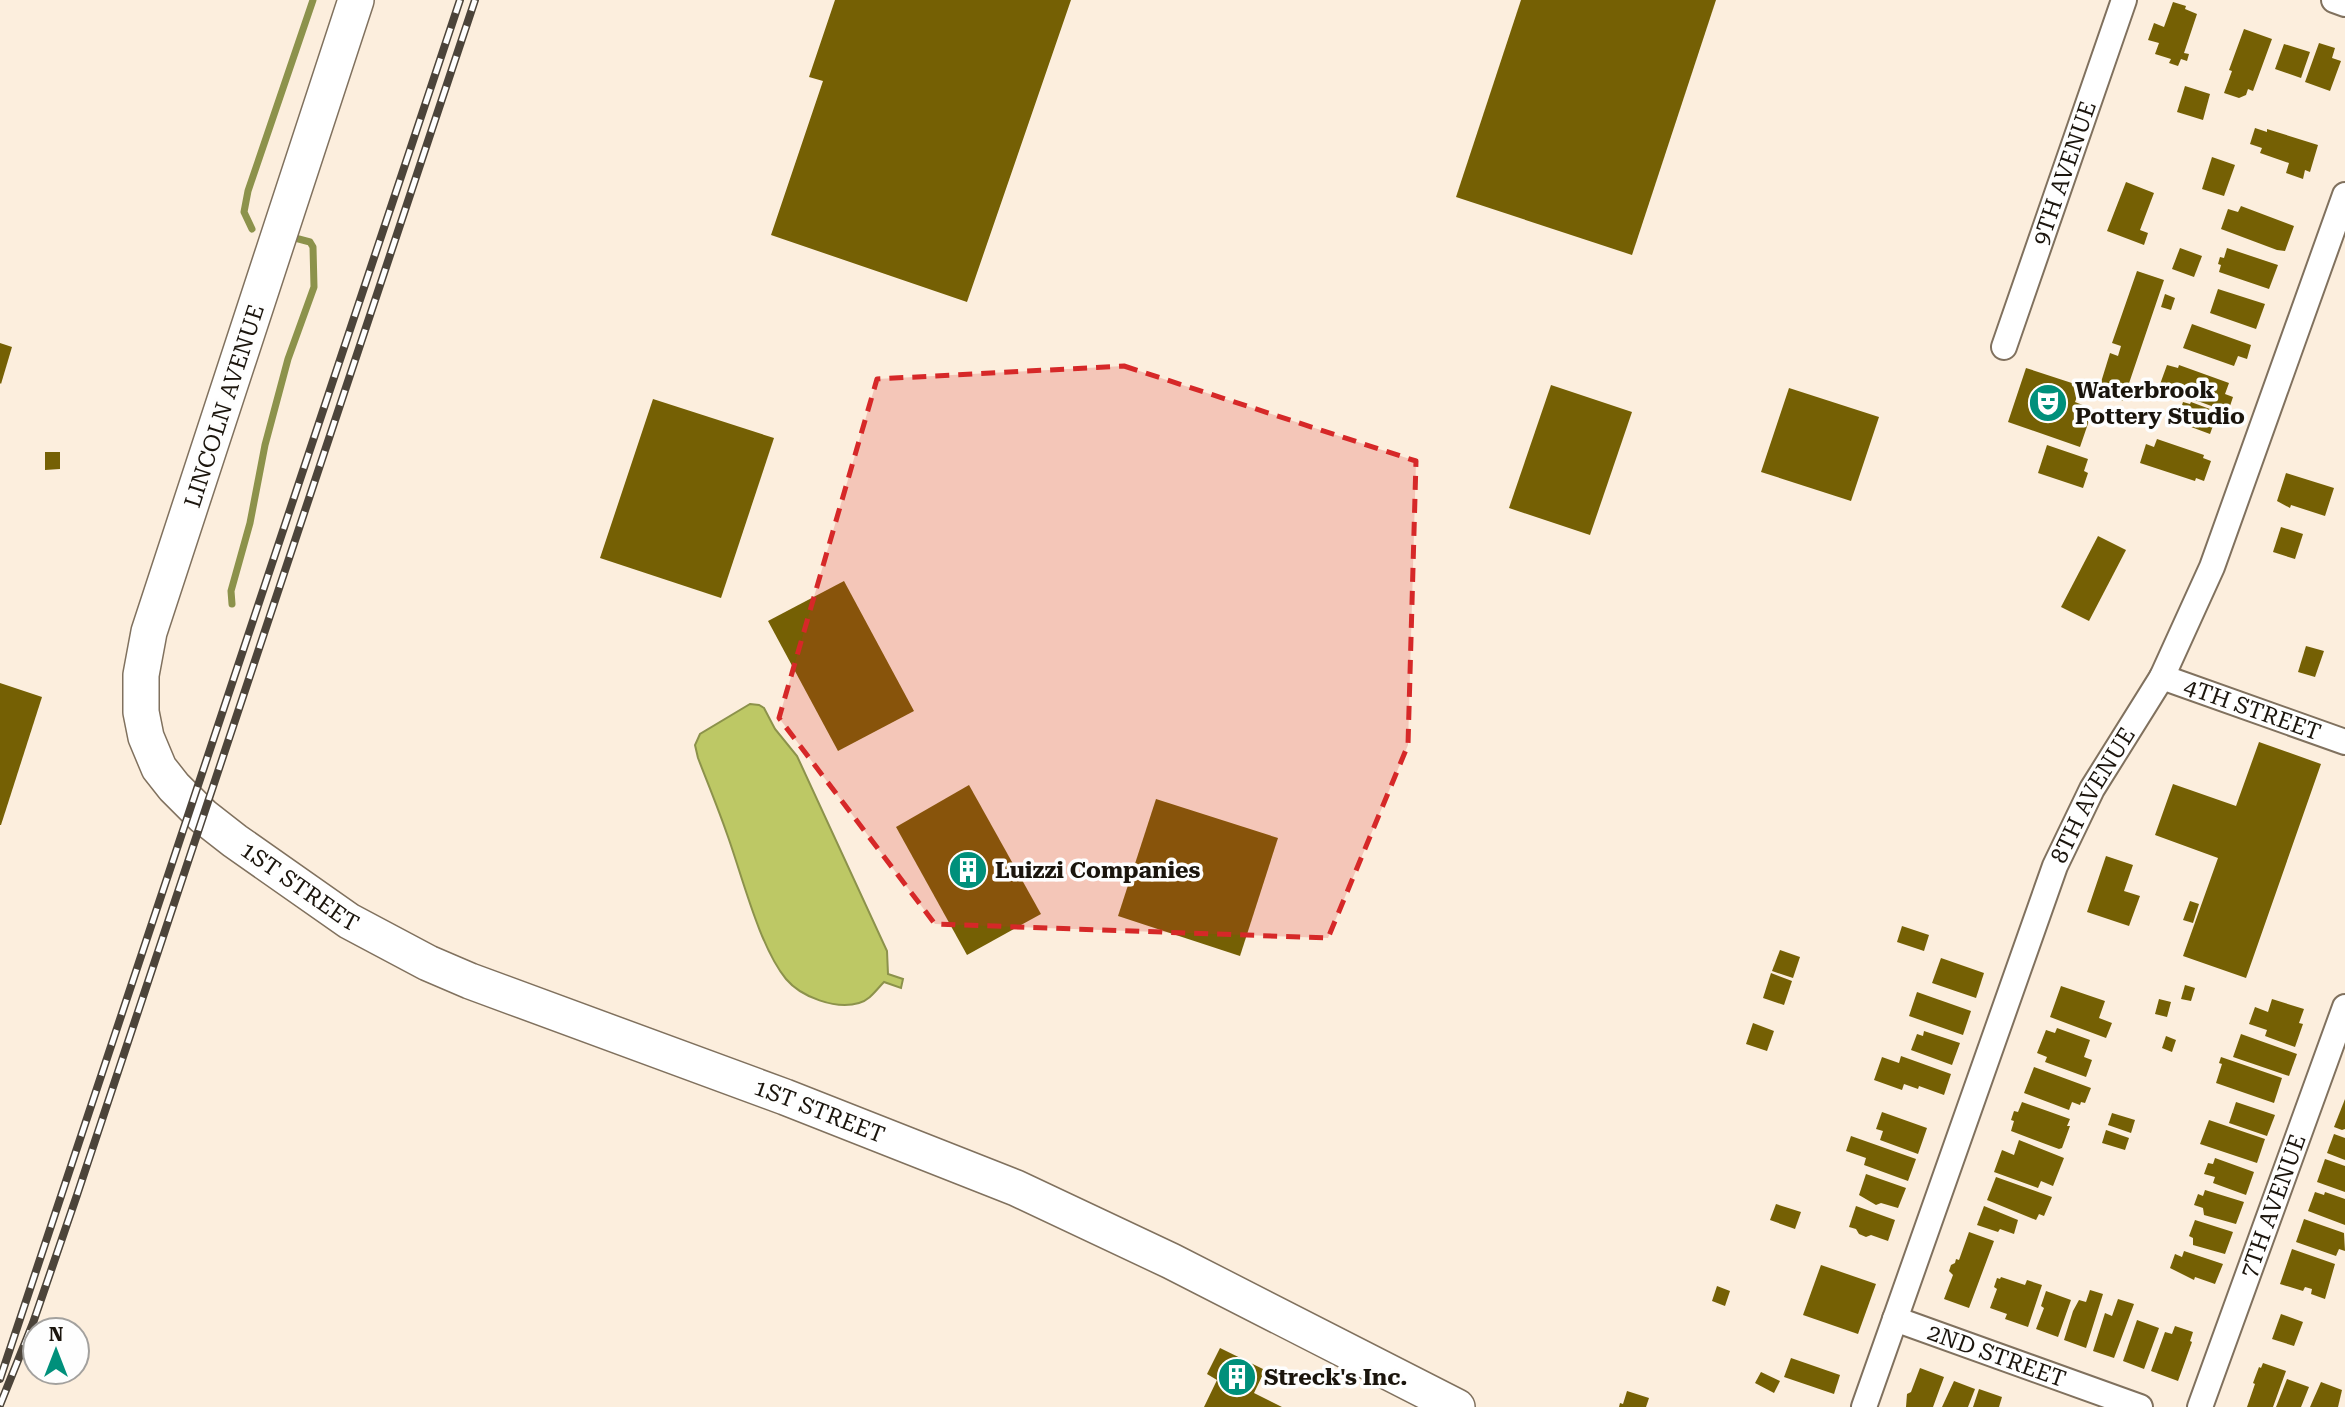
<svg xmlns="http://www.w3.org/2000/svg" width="2345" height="1407" viewBox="0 0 2345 1407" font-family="'Roboto Serif',serif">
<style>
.water{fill:#bdc865;stroke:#8c924b;stroke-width:2}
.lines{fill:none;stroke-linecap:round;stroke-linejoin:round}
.stream{stroke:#8c924b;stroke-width:7}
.building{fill:#756004}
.street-casing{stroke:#80715e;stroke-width:28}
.secondary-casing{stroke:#80715e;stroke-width:38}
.street{stroke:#fff;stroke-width:24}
.secondary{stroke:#fff;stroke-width:35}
.rail-casing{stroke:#4c443a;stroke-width:8}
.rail{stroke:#fefefe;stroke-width:5;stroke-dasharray:16;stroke-linecap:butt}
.marked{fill:#d62828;fill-opacity:0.2;stroke:#d62828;stroke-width:5;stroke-dasharray:14 9;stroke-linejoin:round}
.labels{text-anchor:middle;stroke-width:7;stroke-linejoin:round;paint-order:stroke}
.street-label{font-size:23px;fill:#1b150d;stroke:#fefefe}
.poi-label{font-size:23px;font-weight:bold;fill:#1b150d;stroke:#fefefe;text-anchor:start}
</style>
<rect width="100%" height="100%" fill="#fceedd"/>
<!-- water -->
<path class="water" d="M750,704L759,705L764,708L775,729L797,756L887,951L888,974L903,979L901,988L884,982C876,990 870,1000 859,1003C836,1010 801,997 786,979C759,946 742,875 727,834C718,808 708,784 698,758L695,745L700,734Z"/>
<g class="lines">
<!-- stream -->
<g class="stream">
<path d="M252,229L244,212L248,191L313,0"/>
<path d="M232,604L231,591L250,523L265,445L288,359L314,287L313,247L310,242L295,238"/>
</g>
</g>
<!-- building -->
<g class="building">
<path d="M835,0H1071L967,302L771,235L823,81L809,77Z"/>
<path d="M1521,0H1716L1632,255L1456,197Z"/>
<path d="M2173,2L2186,6L2185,9L2197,14L2184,53L2189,54L2187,61L2181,59L2178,66L2169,63L2171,59L2155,54L2159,43L2148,40L2154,23L2164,27Z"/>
<path d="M2244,29L2272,39L2253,91L2248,89L2246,95L2239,98L2224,93L2232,71L2229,70Z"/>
<path d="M2319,43L2335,48L2332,58L2341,61L2330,91L2305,82Z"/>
<path d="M2284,44L2310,52L2301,78L2275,69Z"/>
<path d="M2185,86L2210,94L2203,120L2177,112Z"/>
<path d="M2255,128L2267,132V129L2318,145L2310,172L2305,170L2303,179L2286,173L2289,163L2260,153L2262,148L2250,144Z"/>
<path d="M2212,157L2235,165L2224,196L2202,189Z"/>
<path d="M2126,182L2154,193L2140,230L2148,233L2144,245L2107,231Z"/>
<path d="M2241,206L2294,226L2285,251L2277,250L2221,229L2228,209L2238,212Z"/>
<path d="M2180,248L2202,256L2194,277L2172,269Z"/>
<path d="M2227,248L2278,265L2269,289L2219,272L2221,265L2218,264L2220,257L2224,258Z"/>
<path d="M2137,271L2164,280L2123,401L2098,392L2110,353L2118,356L2121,346L2112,343Z"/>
<path d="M2218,289L2265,304L2256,329L2210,313Z"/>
<path d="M2165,294L2175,298L2171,310L2161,307Z"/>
<path d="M2192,324L2251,345L2247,359L2238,356L2234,366L2183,348Z"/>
<path d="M0,343L12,347L1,384L0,383Z"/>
<path d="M2167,365L2178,368L2179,365L2229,383L2225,394L2233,397L2228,412L2159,387Z"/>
<path d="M2026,368L2081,386L2075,402L2093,409L2080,447L2008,422Z"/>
<path d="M1551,385L1632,412L1590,535L1509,508Z"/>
<path d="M1789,388L1879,417L1851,501L1761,472Z"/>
<path d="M653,399L774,438L721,598L600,558Z"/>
<path d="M2183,402L2190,404L2191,402L2218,412L2210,434L2183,424L2186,416L2179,414Z"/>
<path d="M2157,439L2204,455L2203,458L2211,461L2204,481L2196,478L2195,481L2140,463L2146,444L2154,447Z"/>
<path d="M2047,445L2088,459L2084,471L2088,473L2083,488L2038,473Z"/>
<path d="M45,452H60V469L45,470Z"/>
<path d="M2286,473L2334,488L2325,516L2291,505L2290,508L2277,501Z"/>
<path d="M2281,527L2303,534L2295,559L2273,552Z"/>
<path d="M2098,536L2126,550L2089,621L2061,607Z"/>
<path d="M844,581L914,711L838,751L768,621Z"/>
<path d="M2306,646L2324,651L2315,677L2298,672Z"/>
<path d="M0,683L42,697L1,825H0Z"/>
<path d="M2259,742L2321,764L2246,978L2183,956L2218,858L2155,835L2173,784L2236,806Z"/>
<path d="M969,785L1041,914L967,955L896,827Z"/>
<path d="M1156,799L1278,838L1240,956L1118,916Z"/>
<path d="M2106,856L2133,865L2124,891L2140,896L2129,926L2087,912Z"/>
<path d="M2190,901L2199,904L2193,923L2183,920Z"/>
<path d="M1902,926L1929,935L1924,951L1897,942Z"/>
<path d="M1780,950L1800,957L1793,978L1772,971Z"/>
<path d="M1941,958L1984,973L1976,998L1932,983Z"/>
<path d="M1771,973L1792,981L1784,1005L1763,998Z"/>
<path d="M2185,985L2195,988L2191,1001L2181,999Z"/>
<path d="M2061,986L2105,1001L2099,1018L2112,1023L2106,1038L2050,1017Z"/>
<path d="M1917,992L1971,1011L1963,1035L1909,1016Z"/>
<path d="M2159,999L2171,1002L2167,1017L2155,1014Z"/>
<path d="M2272,999L2304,1009L2299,1023L2303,1024L2295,1047L2265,1036L2267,1030L2249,1024L2255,1007L2268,1012Z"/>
<path d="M1753,1023L1774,1031L1767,1051L1746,1044Z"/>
<path d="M2057,1028L2090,1040L2084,1057L2092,1060L2086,1077L2045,1062L2047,1057L2037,1053L2046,1030L2055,1033Z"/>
<path d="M1924,1031L1960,1043L1952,1065L1911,1050L1917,1034L1923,1036Z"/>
<path d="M2241,1034L2297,1054L2289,1076L2233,1057Z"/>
<path d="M2166,1036L2176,1040L2172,1052L2162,1048Z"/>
<path d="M1901,1056L1951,1074L1944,1095L1919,1086L1918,1089L1904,1084L1902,1090L1874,1080L1882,1057L1899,1063Z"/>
<path d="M2221,1057L2282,1078L2274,1103L2216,1083L2222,1064L2219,1063Z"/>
<path d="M2034,1067L2091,1088L2085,1103L2081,1102L2080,1105L2072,1102L2069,1110L2024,1093Z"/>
<path d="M2345,1099V1129L2342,1130L2334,1127Z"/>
<path d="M2022,1102L2070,1119L2067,1126H2070L2062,1148L2059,1149L2011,1131L2014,1121L2011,1120L2014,1111L2018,1112Z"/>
<path d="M2236,1102L2275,1115L2267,1136L2229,1123Z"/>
<path d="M1882,1112L1927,1128L1918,1154L1880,1140L1883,1131L1876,1129Z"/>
<path d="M2112,1113L2135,1120L2131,1133L2108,1125Z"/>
<path d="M2209,1120L2265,1139L2257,1163L2200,1144Z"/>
<path d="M2106,1130L2129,1138L2125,1150L2102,1143Z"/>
<path d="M2334,1134L2345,1138V1160L2327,1153Z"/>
<path d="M1851,1136L1916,1159L1908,1181L1864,1165L1866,1158L1846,1151Z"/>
<path d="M2019,1140L2064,1158L2053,1186L2041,1181L2038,1188L1994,1172L2002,1150L2014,1155Z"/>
<path d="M2215,1158L2254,1172L2246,1195L2213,1183L2215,1177L2204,1174L2208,1163L2213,1164Z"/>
<path d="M2325,1159L2345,1166V1192L2317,1182Z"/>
<path d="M1866,1174L1906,1188L1898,1208L1881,1203L1876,1205L1859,1195Z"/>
<path d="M1996,1177L2052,1197L2044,1216L2039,1214L2036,1220L1987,1200Z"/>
<path d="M2205,1190L2244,1202L2236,1224L2204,1215L2203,1208L2194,1205L2198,1194L2203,1196Z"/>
<path d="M2315,1192L2324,1195L2325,1192L2345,1199V1225L2308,1211Z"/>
<path d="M1776,1204L1801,1212L1795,1229L1770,1220Z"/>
<path d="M1856,1206L1895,1220L1888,1241L1871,1235L1866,1237L1859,1234L1856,1229L1849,1227Z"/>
<path d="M1984,1206L2018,1220L2014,1234L2000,1229L1998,1232L1977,1225Z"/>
<path d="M2304,1219L2344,1233L2345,1251L2339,1249L2336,1256L2296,1242Z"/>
<path d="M2195,1220L2233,1232L2225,1254L2193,1245V1238L2189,1236Z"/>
<path d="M1969,1232L1994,1241L1969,1308L1944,1299L1953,1275L1949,1271L1951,1265L1955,1263L1956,1259L1959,1260Z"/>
<path d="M2292,1249L2335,1264L2325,1299L2311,1294L2312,1289L2305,1287L2303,1291L2280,1284Z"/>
<path d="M2184,1251L2223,1264L2215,1284L2195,1277L2194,1280L2170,1268L2175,1254L2182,1257Z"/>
<path d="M1821,1265L1876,1284L1858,1334L1803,1315Z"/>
<path d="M2001,1277L2025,1285L2027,1280L2042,1285L2028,1327L2005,1319L2007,1314L1990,1308L1997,1289L1994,1287L1997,1278L2000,1279Z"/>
<path d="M1717,1286L1730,1291L1725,1306L1712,1301Z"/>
<path d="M2090,1290L2103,1294L2086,1348L2064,1340L2073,1311L2079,1300L2086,1302Z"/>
<path d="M2046,1291L2071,1300L2058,1337L2036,1329L2044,1308L2041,1306Z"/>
<path d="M2118,1299L2134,1304L2114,1358L2093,1351L2105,1313L2112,1316Z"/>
<path d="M2281,1314L2303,1322L2294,1346L2272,1339Z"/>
<path d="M2137,1320L2159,1328L2144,1369L2123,1361Z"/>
<path d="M2175,1326L2193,1332L2190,1341L2192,1342L2178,1381L2151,1371L2165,1332L2172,1334Z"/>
<path d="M1220,1348L1265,1370L1254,1393L1282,1407H1204L1217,1380L1207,1374Z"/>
<path d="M1791,1358L1840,1375L1834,1394L1784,1377Z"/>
<path d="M2263,1363L2286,1371L2273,1407H2247L2255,1384L2253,1383L2259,1367L2261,1368Z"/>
<path d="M1920,1368L1944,1377L1933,1407H1906L1907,1394L1911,1392Z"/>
<path d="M1761,1372L1780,1381L1774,1393L1755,1383Z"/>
<path d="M2287,1379L2309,1387L2301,1407H2276Z"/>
<path d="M1954,1381L1975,1389L1968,1407H1942Z"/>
<path d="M2321,1382L2342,1390L2338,1407H2310Z"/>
<path d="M1979,1389L2002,1397L1999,1407H1973Z"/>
<path d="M1627,1391L1649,1398L1646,1407H1619L1620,1403L1623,1404Z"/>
</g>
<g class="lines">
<!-- street casing -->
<g class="street-casing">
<g id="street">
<path d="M2334,0L2345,4"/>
<path id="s1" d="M2004,347L2124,0"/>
<path id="s2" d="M2162,677L2345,742"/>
<path id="s3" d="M1895,1319L2140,1407"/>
<path id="s4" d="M1864,1407L2055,866L2092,789L2162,677L2212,567L2345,195"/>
<path id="s5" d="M2200,1407L2345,1007"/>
</g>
</g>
<!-- secondary casing -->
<g class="secondary-casing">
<g id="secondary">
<path id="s6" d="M356,0L149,632L141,675V712L146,737L159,768L174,787L203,816L235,841L349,921L428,963L470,981L785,1097L1016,1188L1171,1261L1457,1407"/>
</g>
</g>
<!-- street -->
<use href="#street" class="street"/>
<!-- secondary -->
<use href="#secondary" class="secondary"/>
<!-- rail casing -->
<g class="rail-casing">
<g id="rail">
<path d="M0,1379L460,0"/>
<path d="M0,1405L33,1323L77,1195L475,0"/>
</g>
</g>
<!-- rail -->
<use href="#rail" class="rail"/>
</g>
<!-- marked area -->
<path class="marked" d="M1124,366L1416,461L1408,745L1328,938L935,924L779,718L877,379Z"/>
<!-- icons -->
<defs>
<g id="theatre-disc" transform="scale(2.0125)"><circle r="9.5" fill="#00907b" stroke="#fefefe"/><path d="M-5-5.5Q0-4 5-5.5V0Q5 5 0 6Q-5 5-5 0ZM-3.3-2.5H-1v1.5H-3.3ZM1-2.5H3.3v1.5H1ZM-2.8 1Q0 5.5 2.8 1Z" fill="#fff"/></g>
<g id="building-disc" transform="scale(2.0125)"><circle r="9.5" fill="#00907b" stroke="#fefefe"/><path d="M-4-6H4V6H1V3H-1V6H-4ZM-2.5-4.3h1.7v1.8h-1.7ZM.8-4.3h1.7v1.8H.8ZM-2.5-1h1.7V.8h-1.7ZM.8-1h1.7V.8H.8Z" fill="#fff"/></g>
</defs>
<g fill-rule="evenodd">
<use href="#theatre-disc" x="2048" y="403"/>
<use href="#building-disc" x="968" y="870"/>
<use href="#building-disc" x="1237" y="1377"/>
</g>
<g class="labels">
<!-- street labels -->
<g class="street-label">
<text dy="8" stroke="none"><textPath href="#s1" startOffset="184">9TH AVENUE</textPath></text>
<text transform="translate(224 406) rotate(-72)" y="8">LINCOLN AVENUE</text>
<text dy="8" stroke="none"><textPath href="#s2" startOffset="96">4TH STREET</textPath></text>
<text dy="8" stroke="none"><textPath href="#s4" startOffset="654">8TH AVENUE</textPath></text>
<text dy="8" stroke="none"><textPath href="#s6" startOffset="990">1ST STREET</textPath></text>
<text dy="8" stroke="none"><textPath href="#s6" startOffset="1558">1ST STREET</textPath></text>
<text dy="8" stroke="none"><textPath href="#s5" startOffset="214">7TH AVENUE</textPath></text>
<text dy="8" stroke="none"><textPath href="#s3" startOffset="108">2ND STREET</textPath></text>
</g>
<!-- poi labels -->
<g class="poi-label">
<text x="2075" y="398">Waterbrook<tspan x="2075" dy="26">Pottery Studio</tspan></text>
<text x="995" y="878">Luizzi Companies</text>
<text x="1264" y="1385">Streck's Inc.</text>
</g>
</g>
<!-- north arrow -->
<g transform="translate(56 1351)"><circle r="33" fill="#fefefe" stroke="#a3a19e" stroke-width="2"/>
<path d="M0-5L12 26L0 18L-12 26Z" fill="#00907b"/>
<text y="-10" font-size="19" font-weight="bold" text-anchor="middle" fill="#1b150d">N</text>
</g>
</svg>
